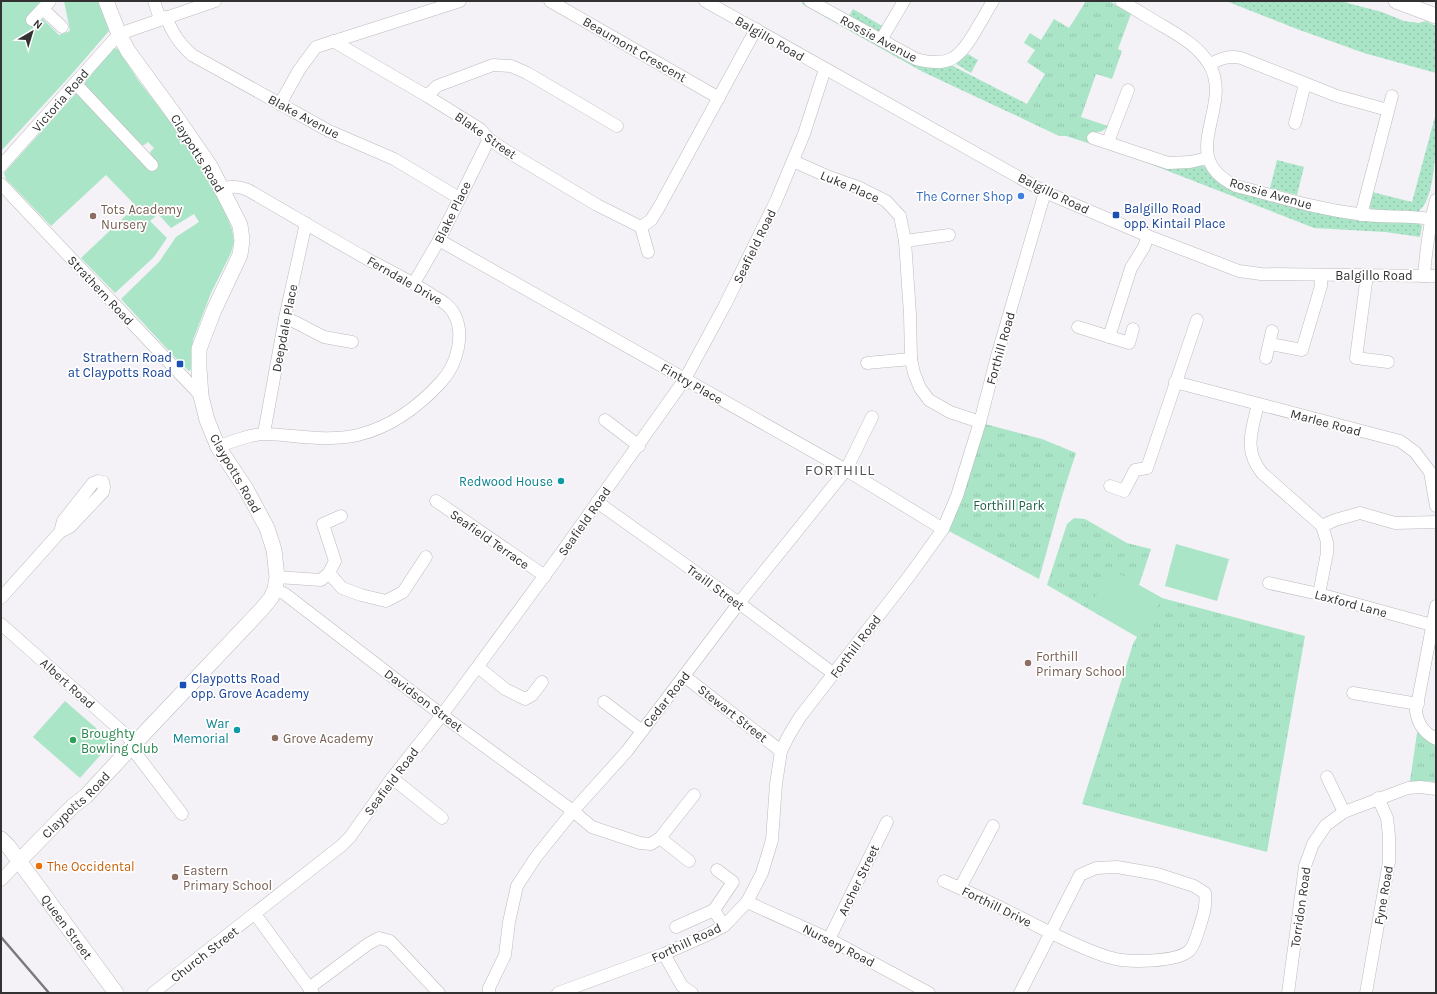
<svg xmlns="http://www.w3.org/2000/svg" width="1437" height="994" viewBox="0 0 1437 994" font-family="Karla,sans-serif">
<style>
.grass{fill:url(#grass-dots)}
.park{fill:url(#park-tufts)}
.garden{fill:#abe5c8}
.lines{fill:none;stroke-linecap:round;stroke-linejoin:round}
.minor-casing{stroke:#bcbabd;stroke-width:13}
.major-casing{stroke:#bcbabd;stroke-width:16}
.minor{stroke:#fff;stroke-width:12}
.major{stroke:#fff;stroke-width:15}
.rail{stroke:#7b7a7d;stroke-width:2.5}
.shop-dot{fill:#3f7fe0;stroke:#fff;stroke-width:1.5}
.transit-dot{fill:#1a4fb4;stroke:#fff;stroke-width:1.5}
.education-dot{fill:#8d6e63;stroke:#fff;stroke-width:1.5}
.culture-dot{fill:#0f9aa8;stroke:#fff;stroke-width:1.5}
.leisure-dot{fill:#2e9e5b;stroke:#fff;stroke-width:1.5}
.food-dot{fill:#e8710a;stroke:#fff;stroke-width:1.5}
.labels{text-anchor:middle;stroke-width:3.5;stroke-linejoin:round;paint-order:stroke}
.street-label{font-size:13px;fill:#323233;stroke:#fff}
.shop-label{font-size:13px;fill:#366cbe;stroke:#fff;text-anchor:end}
.transit-label{font-size:13px;fill:#164399;stroke:#fff;text-anchor:start}
.education-label{font-size:13px;fill:#785e54;stroke:#fff;text-anchor:start}
.culture-label{font-size:13px;fill:#0d838f;stroke:#fff;text-anchor:end}
.park-label{font-size:13px;fill:#1f6247;stroke:#fff}
.leisure-label{font-size:13px;fill:#27864d;stroke:#fff;text-anchor:start}
.food-label{font-size:13px;fill:#c56008;stroke:#fff;text-anchor:start}
.quarter-label{font-size:15px;letter-spacing:1px;fill:#525053;stroke:#fff}
</style>
<defs>
<pattern id="grass-dots" width="8" height="8" patternUnits="userSpaceOnUse"><rect width="8" height="8" fill="#abe5c8"/><path d="M2 2h.1M6 6h.1" fill="none" stroke="#94c5ac" stroke-width="1.8" stroke-linecap="round"/></pattern>
<pattern id="park-tufts" width="24" height="20" patternUnits="userSpaceOnUse"><rect width="24" height="20" fill="#abe5c8"/><path d="M3 7l-1-3M5 7V3M7 7l1-3M15 17l-1-3M17 17v-4M19 17l1-3" fill="none" stroke="#94c5ac"/></pattern>
</defs>
<rect width="100%" height="100%" fill="#f4f2f6"/>
<!-- grass -->
<g class="grass">
<path d="M803,1L917,63L951,65L1027,104L1019,117L923,72L802,4Z"/>
<path d="M1226,1H1340L1382,12L1404,21L1419,23L1426,21L1436,26V73L1364,53L1297,29Z"/>
<path d="M853,9L884,27L880,31L874,32L848,18Z"/>
<path d="M968,54L978,60L971,73L956,64Z"/>
<path d="M1436,113C1436,137 1437,197 1419,211L1372,210L1369,206L1372,192L1412,202Z"/>
<path d="M1092,140L1201,165L1209,169L1222,183L1419,223L1422,226L1420,237L1385,232L1314,228L1145,162L1091,144Z"/>
<path d="M1277,160L1304,167L1297,195L1270,188Z"/>
</g>
<!-- park -->
<g class="park">
<path d="M1086,1H1109L1131,14L1118,49L1122,51L1112,79L1096,74L1081,117L1108,126C1104,131 1101,132 1095,132L1091,144L1066,136H1059L1019,117L1045,74L1027,62L1035,50L1024,43L1030,33L1041,40L1054,19L1069,28Z"/>
<path d="M985,424L1042,439L1076,453L1062,496L1039,579L945,529Z"/>
<path d="M1074,518L1085,519L1127,543L1151,549L1139,585L1162,598L1305,636L1267,852L1082,804L1133,644L1137,637L1047,585L1067,524Z"/>
<path d="M1422,729L1436,738V782L1426,781H1410L1417,733Z"/>
</g>
<!-- garden -->
<g class="garden">
<path d="M1,1H41L27,17L35,25L42,18L59,35L70,31L64,1H99L109,31L70,76L1,151Z"/>
<path d="M114,48L118,49L138,80L176,129L202,167L223,207L232,229L234,242L231,253L211,293L193,340L191,370L189,371L181,364L121,299L159,262L176,237L199,222L194,214L171,228L158,214L150,221L167,238L154,257L115,293L81,258L136,206L106,175L51,226L6,179L4,173L76,93H80L152,157L150,152L154,148L148,142L144,145H142L85,86V82Z"/>
<path d="M1176,544L1229,559L1217,601L1165,586Z"/>
<path d="M1110,569L1162,598L1140,637L1089,608Z"/>
<path d="M65,701L112,742L80,778L33,737Z"/>
</g>
<g class="lines">
<!-- minor casing -->
<g class="minor-casing">
<g id="minor">
<path d="M154,1L160,19"/>
<path d="M550,1L719,98"/>
<path d="M705,1L1045,192L1148,236L1239,271L1261,274L1436,276"/>
<path d="M810,1L916,59C949,68 960,58 976,30C982,20 987,11 993,1"/>
<path d="M1121,1C1135,9 1149,18 1163,26C1180,36 1198,46 1209,64C1235,107 1174,157 1236,186C1276,196 1317,209 1358,214C1382,218 1407,215 1431,219"/>
<path d="M43,9L62,27"/>
<path d="M166,17C173,34 179,43 192,55L329,131L394,159L459,198"/>
<path d="M32,20L50,1"/>
<path d="M881,40L904,1"/>
<path d="M333,41L427,96L480,129L489,139L505,150L597,205L641,227L651,220L658,209L756,29"/>
<path d="M1210,64C1220,59 1229,55 1241,58L1337,96L1388,110"/>
<path d="M75,83L152,165"/>
<path d="M427,96L437,86L493,65L511,66L527,73L617,126"/>
<path d="M280,104L299,70L316,47L460,1"/>
<path d="M1295,123L1305,84"/>
<path d="M1093,138L1168,163L1190,162L1208,158"/>
<path d="M1108,142L1128,90"/>
<path d="M793,161L829,177L860,188L886,201L900,216L905,241L910,314L911,359L914,373L920,388L929,400L950,412L980,422"/>
<path d="M1,166L119,34L215,1"/>
<path d="M1,184L201,396"/>
<path d="M1361,215L1392,96"/>
<path d="M641,227L648,252"/>
<path d="M439,240L846,470L943,529"/>
<path d="M905,241L949,235"/>
<path d="M1367,275L1356,358L1388,362"/>
<path d="M1424,276C1426,250 1429,225 1436,200"/>
<path d="M414,283L439,240L489,139"/>
<path d="M285,318L295,322L324,337L352,342"/>
<path d="M1078,327L1129,343L1133,329"/>
<path d="M1109,337L1131,268L1144,247L1148,236"/>
<path d="M1270,344L1302,350L1321,286V275"/>
<path d="M1266,358L1272,331"/>
<path d="M867,363L911,359"/>
<path d="M1175,382L1400,441L1415,452L1430,472L1436,506"/>
<path d="M1258,404C1252,430 1243,450 1262,473L1322,526L1327,542V553L1319,594"/>
<path d="M605,420L639,446"/>
<path d="M264,433L285,318L306,223"/>
<path d="M218,447C229,442 253,434 265,434C274,434 283,435 292,436C314,438 336,440 358,435C391,427 419,406 441,382C457,365 466,333 453,312C448,304 440,300 432,295C412,282 390,271 369,260C328,237 288,213 248,190C238,186 232,186 222,189"/>
<path d="M1110,486L1124,491L1135,470L1147,468L1197,320"/>
<path d="M436,501L545,576"/>
<path d="M597,502L739,603L834,674"/>
<path d="M1322,526L1335,520L1360,513L1395,523L1436,522"/>
<path d="M329,573L342,588L361,595L386,601L403,592L426,557"/>
<path d="M277,577L321,580L329,573L335,561L323,524L341,516"/>
<path d="M1269,583L1319,594L1432,625"/>
<path d="M275,589L285,594L442,715L573,811L592,827L640,843L651,844L660,838L694,795"/>
<path d="M1,598L60,532L70,527L103,492L104,487L103,482L98,481L93,483L63,521L60,532"/>
<path d="M1436,606L1416,711C1418,725 1424,733 1436,739"/>
<path d="M1,624L135,743"/>
<path d="M478,667L505,689L525,699L532,695L542,682"/>
<path d="M684,676L781,751"/>
<path d="M1353,693L1418,704"/>
<path d="M604,702L642,731"/>
<path d="M131,747L182,814"/>
<path d="M1327,777L1344,812"/>
<path d="M392,778L442,818"/>
<path d="M660,838L689,861"/>
<path d="M717,870L733,882L714,910L724,926"/>
<path d="M1,880L19,861"/>
<path d="M944,881C978,896 1012,913 1045,930C1067,940 1089,952 1112,958C1129,963 1176,962 1189,951C1194,946 1196,938 1198,932C1202,919 1207,907 1205,893L1194,886L1157,874L1117,867L1096,868L1080,875L1020,993"/>
<path d="M960,888L993,826"/>
<path d="M747,902L829,939L929,993"/>
<path d="M255,914L313,993"/>
<path d="M676,927L714,910"/>
<path d="M829,939L887,822"/>
<path d="M664,954L682,986L692,993"/>
<path d="M309,988L368,944L379,938L390,941L439,993"/>
<path d="M153,993L341,846L350,837L392,778L442,715L559,556L685,379L725,305L776,201L804,134L825,69"/>
<path d="M489,993V988L505,955L509,922L517,886L536,857L573,811L627,751L739,603L846,470L872,417"/>
<path d="M558,993L664,954L709,934L724,926L747,902L762,873L772,840L776,784L781,751L789,735L800,717L910,575L943,529L957,496L980,422L997,356L1045,192"/>
<path d="M1288,993L1305,866L1313,844L1326,825L1344,812L1408,788L1420,787L1436,789"/>
<path d="M1366,993L1389,862V836L1387,818L1378,798"/>
</g>
</g>
<!-- major casing -->
<g class="major-casing">
<g id="major">
<path d="M1396,1L1436,16"/>
<path id="s1" d="M1,839L8,846L116,993"/>
<path id="s2" d="M19,861L73,806L86,796L135,743L261,610L271,598L275,589L277,577L274,550L267,528L246,489L218,447L207,420L201,396L199,369V349L214,310L240,255L242,240L240,225L210,166L179,121L128,51L119,34L106,1"/>
</g>
</g>
<!-- minor -->
<use href="#minor" class="minor"/>
<!-- major -->
<use href="#major" class="major"/>
<!-- rail -->
<path class="rail" d="M1,937L49,993"/>
</g>
<!-- markers -->
<circle class="shop-dot" cx="1021" cy="196" r="4"/>
<g class="transit-dot">
<rect x="1112" y="211" width="8" height="8" rx="2"/>
<rect x="176" y="360" width="8" height="8" rx="2"/>
<rect x="179" y="681" width="8" height="8" rx="2"/>
</g>
<g class="education-dot">
<circle cx="93" cy="216" r="4"/>
<circle cx="1028" cy="663" r="4"/>
<circle cx="275" cy="738" r="4"/>
<circle cx="175" cy="877" r="4"/>
</g>
<g class="culture-dot">
<circle cx="561" cy="481" r="4"/>
<circle cx="237" cy="730" r="4"/>
</g>
<circle class="leisure-dot" cx="73" cy="740" r="4"/>
<circle class="food-dot" cx="39" cy="866" r="4"/>
<g class="labels">
<!-- street labels -->
<g class="street-label">
<text transform="translate(770 38) rotate(30)" y="5">Balgillo Road</text>
<text transform="translate(879 38) rotate(28)" y="5">Rossie Avenue</text>
<text transform="translate(635 49) rotate(30)" y="5">Beaumont Crescent</text>
<text transform="translate(60 100) rotate(-49)" y="5">Victoria Road</text>
<text transform="translate(304 116) rotate(28)" y="5">Blake Avenue</text>
<text transform="translate(486 135) rotate(35)" y="5">Blake Street</text>
<text transform="translate(198 153) rotate(58)" y="5">Claypotts Road</text>
<text transform="translate(850 186) rotate(23)" y="5">Luke Place</text>
<text transform="translate(1054 193) rotate(26)" y="5">Balgillo Road</text>
<text transform="translate(1271 193) rotate(16)" y="5">Rossie Avenue</text>
<text transform="translate(452 212) rotate(-64)" y="5">Blake Place</text>
<text transform="translate(754 246) rotate(-64)" y="5">Seafield Road</text>
<text x="1374" y="280">Balgillo Road</text>
<text transform="translate(405 280) rotate(30)" y="5">Ferndale Drive</text>
<text transform="translate(101 290) rotate(47)" y="5">Strathern Road</text>
<text transform="translate(284 328) rotate(-79)" y="5">Deepdale Place</text>
<text transform="translate(1000 348) rotate(-74)" y="5">Forthill Road</text>
<text transform="translate(692 383) rotate(30)" y="5">Fintry Place</text>
<text transform="translate(1326 422) rotate(15)" y="5">Marlee Road</text>
<text transform="translate(236 473) rotate(60)" y="5">Claypotts Road</text>
<text transform="translate(584 521) rotate(-55)" y="5">Seafield Road</text>
<text transform="translate(490 539) rotate(35)" y="5">Seafield Terrace</text>
<text transform="translate(716 587) rotate(36)" y="5">Traill Street</text>
<text transform="translate(1351 603) rotate(15)" y="5">Laxford Lane</text>
<text transform="translate(855 646) rotate(-53)" y="5">Forthill Road</text>
<text transform="translate(68 683) rotate(42)" y="5">Albert Road</text>
<text transform="translate(666 699) rotate(-52)" y="5">Cedar Road</text>
<text transform="translate(424 700) rotate(37)" y="5">Davidson Street</text>
<text transform="translate(733 713) rotate(38)" y="5">Stewart Street</text>
<text transform="translate(391 781) rotate(-53)" y="5">Seafield Road</text>
<text dy="5" stroke="none"><textPath href="#s2" startOffset="80">Claypotts Road</textPath></text>
<text transform="translate(858 880) rotate(-64)" y="5">Archer Street</text>
<text transform="translate(1383 895) rotate(-80)" y="5">Fyne Road</text>
<text transform="translate(997 906) rotate(26)" y="5">Forthill Drive</text>
<text transform="translate(1300 907) rotate(-82)" y="5">Torridon Road</text>
<text dy="5" stroke="none"><textPath href="#s1" startOffset="110">Queen Street</textPath></text>
<text transform="translate(686 942) rotate(-25)" y="5">Forthill Road</text>
<text transform="translate(839 945) rotate(27)" y="5">Nursery Road</text>
<text transform="translate(204 954) rotate(-38)" y="5">Church Street</text>
</g>
<!-- shop labels -->
<g class="shop-label">
<text x="1013" y="201">The Corner Shop</text>
</g>
<!-- transit labels -->
<g class="transit-label">
<text x="1124" y="213">Balgillo Road<tspan x="1124" dy="15">opp. Kintail Place</tspan></text>
<text x="172" y="362" text-anchor="end">Strathern Road<tspan x="172" dy="15">at Claypotts Road</tspan></text>
<text x="191" y="683">Claypotts Road<tspan x="191" dy="15">opp. Grove Academy</tspan></text>
</g>
<!-- education labels -->
<g class="education-label">
<text x="101" y="214">Tots Academy<tspan x="101" dy="15">Nursery</tspan></text>
<text x="1036" y="661">Forthill<tspan x="1036" dy="15">Primary School</tspan></text>
<text x="283" y="743">Grove Academy</text>
<text x="183" y="875">Eastern<tspan x="183" dy="15">Primary School</tspan></text>
</g>
<!-- culture labels -->
<g class="culture-label">
<text x="553" y="486">Redwood House</text>
<text x="229" y="728">War<tspan x="229" dy="15">Memorial</tspan></text>
</g>
<!-- park labels -->
<g class="park-label">
<text x="1009" y="510">Forthill Park</text>
</g>
<!-- leisure labels -->
<g class="leisure-label">
<text x="81" y="738">Broughty<tspan x="81" dy="15">Bowling Club</tspan></text>
</g>
<!-- food labels -->
<g class="food-label">
<text x="47" y="871">The Occidental</text>
</g>
<!-- quarter labels -->
<g class="quarter-label">
<text x="840" y="475">FORTHILL</text>
</g>
</g>
<!-- border -->
<rect width="1437" height="994" fill="none" stroke="#323233" stroke-width="4"/>
<!-- north arrow -->
<g transform="translate(32 32) rotate(38)" stroke="#ffffff" stroke-width="3" paint-order="stroke">
<path d="M0-3L7 15L0 10L-7 15Z" fill="#323233"/>
<text y="-6" font-size="11" font-weight="bold" text-anchor="middle" fill="#323233">N</text>
</g>
</svg>
